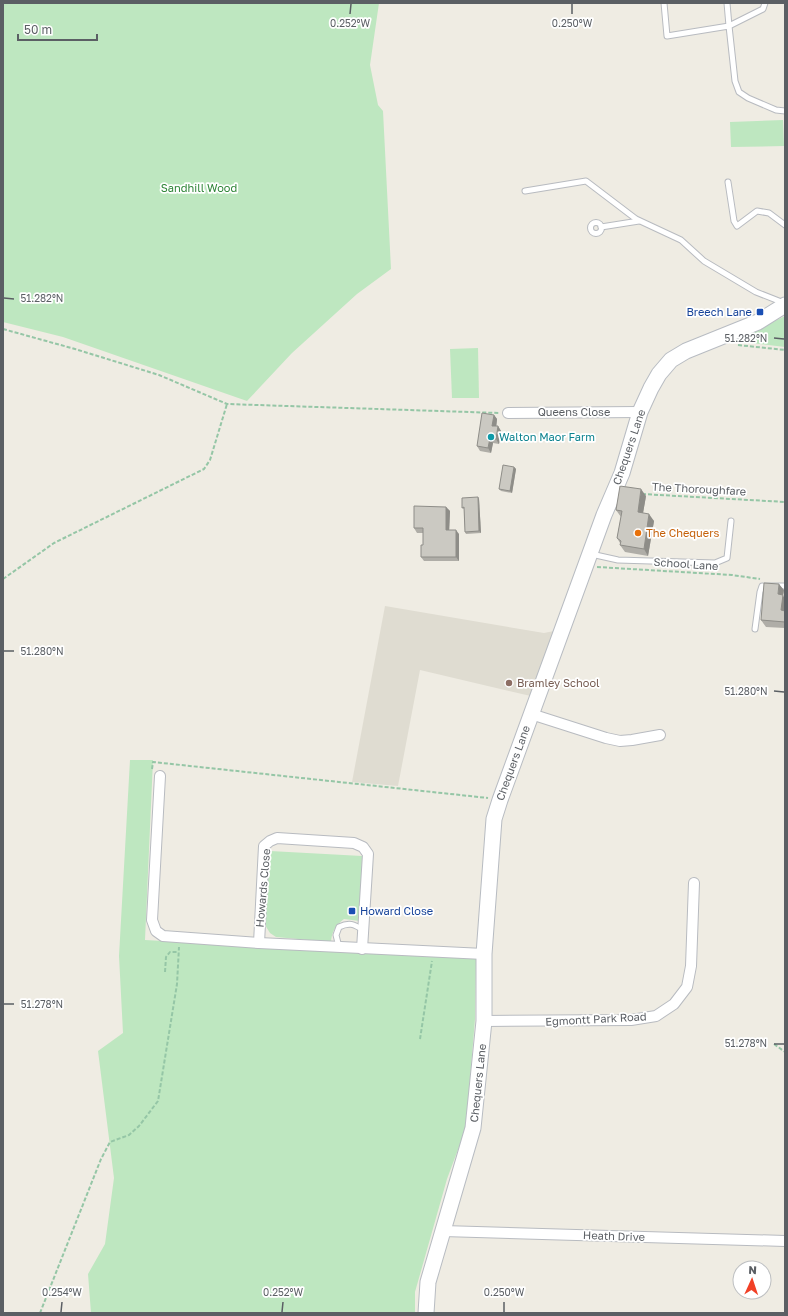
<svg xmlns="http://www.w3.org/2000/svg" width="788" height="1316" viewBox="0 0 788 1316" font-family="'Golos Text',sans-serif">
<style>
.education{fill:#dfdcd1}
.green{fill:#bee7c0}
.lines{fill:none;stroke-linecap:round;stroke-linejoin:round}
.lane-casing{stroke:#b8bbc0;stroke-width:7}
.street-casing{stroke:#b8bbc0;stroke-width:12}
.secondary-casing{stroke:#b8bcc2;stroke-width:17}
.path{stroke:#95c6a6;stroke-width:2;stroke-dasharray:4 2;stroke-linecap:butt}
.lane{stroke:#fff;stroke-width:5}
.street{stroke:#fff;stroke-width:10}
.secondary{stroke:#fff;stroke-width:15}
.wall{fill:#afada7}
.shaded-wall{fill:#8e8d88}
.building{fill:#cbc9c2;stroke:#8e8d88}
.ticks{fill:none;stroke:#5b5f64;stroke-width:1.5}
.transit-dot{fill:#1a4fb4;stroke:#fff;stroke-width:1.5}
.culture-dot{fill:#0f9aa8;stroke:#fff;stroke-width:1.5}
.food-dot{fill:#e8710a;stroke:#fff;stroke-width:1.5}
.education-dot{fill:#8d6e63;stroke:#fff;stroke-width:1.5}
.labels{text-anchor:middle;stroke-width:3.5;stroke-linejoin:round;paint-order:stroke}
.park-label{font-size:11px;fill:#308639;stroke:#fff}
.transit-label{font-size:11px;fill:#164399;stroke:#fff;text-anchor:end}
.street-label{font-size:11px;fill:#5b5f64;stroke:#fff}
.culture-label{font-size:11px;fill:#0d838f;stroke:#fff;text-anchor:start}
.food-label{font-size:11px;fill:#c56008;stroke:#fff;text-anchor:start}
.education-label{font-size:11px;fill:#785e54;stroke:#fff;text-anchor:start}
.ticks-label{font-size:10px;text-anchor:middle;fill:#5b5f64;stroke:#fff;stroke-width:3.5;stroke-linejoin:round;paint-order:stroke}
</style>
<rect width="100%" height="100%" fill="#efece3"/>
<!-- education -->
<path class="education" d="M385,606L544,633L559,630L535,697L420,670L398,786L352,782Z"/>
<!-- green -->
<g class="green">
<path d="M3,3H379L370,65L378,105L383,111L391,269L357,294L292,353L247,401L63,337L3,322Z"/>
<path d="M783,120L784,146L731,147L730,122Z"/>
<path d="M785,316V347L733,341L779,319Z"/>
<path d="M478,348L479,398H452L450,349Z"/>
<path d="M130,760H153L145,940L476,959L475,1019L466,1128L447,1179L415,1292V1313H91L88,1274L105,1244L114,1178L98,1051L123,1033L119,956Z"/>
<path d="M270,851L362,856L360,921L344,919C335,926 332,931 331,942L276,937L270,933L265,925Z"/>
</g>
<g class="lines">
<!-- lane casing -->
<g class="lane-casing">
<g id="lane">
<path d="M664,3L667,36L729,26L735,81L739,92L748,98L776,110L785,111"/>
<path d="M727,3L729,26L763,9L765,3"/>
<path d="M728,182L734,221L737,226L757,211L769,213L785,225"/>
<path d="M525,191L586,181L636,219L681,240L704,261L756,292L784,303"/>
<circle cx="596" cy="228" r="5.5"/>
<path d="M601,227L639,221"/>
<path d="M591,554L618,560L715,563L727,558L731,521"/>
<path d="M755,629L760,592L762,586H785"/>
<path d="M339,947L336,935L339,927C349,922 354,924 363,930"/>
</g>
</g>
<!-- street casing -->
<g class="street-casing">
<g id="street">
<path d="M508,413L640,412"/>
<path d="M531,714L606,738L620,741L632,740L660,735"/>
<path d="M160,776L152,920L156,931L163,936L259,943L484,954"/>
<path d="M259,943L264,846L270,841L277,838L354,843L363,847L368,854L362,949"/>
<path d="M484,1021L631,1020L656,1016L674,1004L687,987L691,966L694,883"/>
<path d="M443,1231L785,1241"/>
</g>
</g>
<!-- secondary casing -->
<g class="secondary-casing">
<path id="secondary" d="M426,1313L428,1282L473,1128L484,1021V954L494,819L500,800L604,515L622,473L640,412L651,388L659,374L671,360L686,351L758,322L785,305"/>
</g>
<!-- path -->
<g class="path">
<path d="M3,329L75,349L159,375L227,404L499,413"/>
<path d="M738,345L785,350"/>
<path d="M642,494L785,502"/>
<path d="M597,567L732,575L760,579"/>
<path d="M3,579L54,543L204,469L210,460L227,404"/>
<path d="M152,769L153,762L488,798"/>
<path d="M165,972L166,957L170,952H178"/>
<path d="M420,1039L432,961"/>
<path d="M774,1044L785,1052"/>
<path d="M40,1313L101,1159L110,1142L129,1135L139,1126L158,1101L177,984L179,947"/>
</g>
<!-- lane -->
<use href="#lane" class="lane"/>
<!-- street -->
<use href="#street" class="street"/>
<!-- secondary -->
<use href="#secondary" class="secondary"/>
</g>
<!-- wall -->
<g class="wall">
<path d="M494,415L497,419L496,426H498L501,431L499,444L493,443L491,453L480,451L477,446Z"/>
<path d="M514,467L516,469L512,493L501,491L499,489Z"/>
<path d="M646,496L643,513L654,521L648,556L625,552L620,545V543L617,538L621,517L616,510Z"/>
<path d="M478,497L479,499L481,533L466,534L465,532L464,509L462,508Z"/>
<path d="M446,507L450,511L449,530L459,534V561H424L421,557L423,545V533H417L414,528Z"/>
<path d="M784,590L783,596L785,598V628L766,627L761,620Z"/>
</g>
<!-- shaded-wall -->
<g class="shaded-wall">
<path d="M494,415L497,419L496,430L492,426Z"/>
<path d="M498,426L501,431L499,444L496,439Z"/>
<path d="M490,438L493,443L491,453L488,448Z"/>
<path d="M514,467L516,469L512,493L510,491Z"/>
<path d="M641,489L646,496L642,519L638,512Z"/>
<path d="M478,497L479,499L481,533L479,531Z"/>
<path d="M446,507L450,511L449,535L446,530Z"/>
<path d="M649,514L654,521L648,556L644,549Z"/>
<path d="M456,530L459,534V561L456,557Z"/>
<path d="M779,584L784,590L783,596L785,598V616L781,610L778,594Z"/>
</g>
<!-- building -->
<g class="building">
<path d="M482,413L494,415L492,426H498L496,439L490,438L488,448L477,446Z"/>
<path d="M503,465L514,467L510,491L499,489Z"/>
<path d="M620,486L641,489L638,512L649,514L644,549L620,545L621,541L617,538L622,511L616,510Z"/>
<path d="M478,497L479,531L465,532L464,507L462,508V498Z"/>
<path d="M414,506L446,507V530H456V557H421V545H423V528H414Z"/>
<path d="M764,583L779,584L778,594L783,595L781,610L785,611V622L761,620Z"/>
</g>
<!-- ticks -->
<path class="ticks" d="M350,14L351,4M572,14V4M4,298L14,299M774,338L784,339M4,651H14M774,691L784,692M4,1004H14M774,1044H784M61,1312L62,1302M282,1312L283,1302M504,1312V1302"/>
<!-- markers -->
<g class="transit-dot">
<rect x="756" y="308" width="8" height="8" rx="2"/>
<rect x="348" y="907" width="8" height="8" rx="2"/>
</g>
<circle class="culture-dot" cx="491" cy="437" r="4"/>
<circle class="food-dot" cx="638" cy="533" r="4"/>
<circle class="education-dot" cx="509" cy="683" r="4"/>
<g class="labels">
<!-- park labels -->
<g class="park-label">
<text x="199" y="192">Sandhill Wood</text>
</g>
<!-- transit labels -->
<g class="transit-label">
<text x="752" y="316">Breech Lane</text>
<text x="360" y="915" text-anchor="start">Howard Close</text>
</g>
<!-- street labels -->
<g class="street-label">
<text x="574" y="416">Queens Close</text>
<text transform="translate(629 447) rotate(-71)" y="4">Chequers Lane</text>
<text transform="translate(699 489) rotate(3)" y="4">The Thoroughfare</text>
<text transform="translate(686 564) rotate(4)" y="4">School Lane</text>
<text transform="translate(513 763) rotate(-70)" y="4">Chequers Lane</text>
<text transform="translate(263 888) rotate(-85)" y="4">Howards Close</text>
<text transform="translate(596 1019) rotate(-3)" y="4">Egmontt Park Road</text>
<text transform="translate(478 1083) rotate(-84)" y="4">Chequers Lane</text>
<text transform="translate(614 1236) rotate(2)" y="4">Heath Drive</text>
</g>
<!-- culture labels -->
<g class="culture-label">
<text x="499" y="441">Walton Maor Farm</text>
</g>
<!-- food labels -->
<g class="food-label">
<text x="646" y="537">The Chequers</text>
</g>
<!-- education labels -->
<g class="education-label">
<text x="517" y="687">Bramley School</text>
</g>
</g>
<g class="ticks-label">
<text x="350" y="27">0.252°W</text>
<text x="572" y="27">0.250°W</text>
<text x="42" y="302">51.282°N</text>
<text x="746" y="342">51.282°N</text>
<text x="42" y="655">51.280°N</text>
<text x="746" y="695">51.280°N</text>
<text x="42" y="1008">51.278°N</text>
<text x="746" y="1047">51.278°N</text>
<text x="62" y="1296">0.254°W</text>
<text x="283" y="1296">0.252°W</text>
<text x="504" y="1296">0.250°W</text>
</g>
<!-- border -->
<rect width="788" height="1316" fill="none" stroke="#5b5f64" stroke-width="8"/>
<!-- north arrow -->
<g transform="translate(752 1280) rotate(3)"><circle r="19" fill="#ffffff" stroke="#bdbfc1"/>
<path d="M0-3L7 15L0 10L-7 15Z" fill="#f14026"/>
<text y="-6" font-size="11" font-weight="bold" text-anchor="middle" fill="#5b5f64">N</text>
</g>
<!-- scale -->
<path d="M18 34v6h79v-6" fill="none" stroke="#5b5f64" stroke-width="2"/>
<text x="24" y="34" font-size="12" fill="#5b5f64" stroke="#ffffff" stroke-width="3" paint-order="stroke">50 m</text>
</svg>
